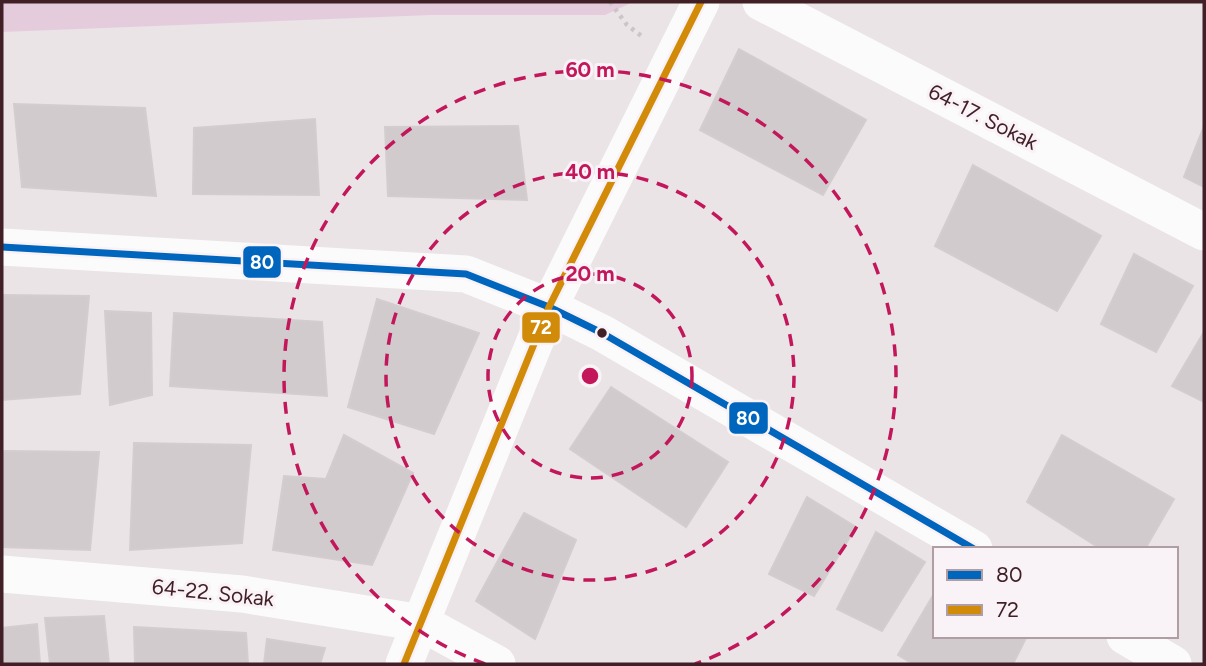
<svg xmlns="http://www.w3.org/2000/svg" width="1206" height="666" viewBox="0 0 1206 666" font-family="Figtree,sans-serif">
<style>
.green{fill:#e5ccdd}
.building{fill:#d2cbcd;stroke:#d3cdd0;stroke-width:2}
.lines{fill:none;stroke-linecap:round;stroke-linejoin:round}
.path{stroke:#cdc4c6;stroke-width:4.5;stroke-dasharray:3.5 5;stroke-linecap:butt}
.minor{stroke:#fcfbfb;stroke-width:37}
.bus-1-casing{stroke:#f9f2f6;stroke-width:12}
.bus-2-casing{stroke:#f9f2f6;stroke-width:12}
.bus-1{stroke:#0065bd;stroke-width:7}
.bus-2{stroke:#d28b08;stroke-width:7}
.ring{fill:none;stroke:#c2185b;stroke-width:3.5;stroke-dasharray:12 9}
.bus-dot{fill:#401f27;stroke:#f9f2f6;stroke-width:2.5}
.labels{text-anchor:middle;stroke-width:6;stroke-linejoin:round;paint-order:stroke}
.street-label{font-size:21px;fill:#401f27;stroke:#f9f2f6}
.centre{fill:#c2185b;stroke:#f9f2f6;stroke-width:3.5}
.ring-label{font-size:21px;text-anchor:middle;font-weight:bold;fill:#c2185b;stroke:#f9f2f6;stroke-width:6;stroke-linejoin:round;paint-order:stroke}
.line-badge{stroke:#f9f2f6;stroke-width:2.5}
.badge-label{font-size:19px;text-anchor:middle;font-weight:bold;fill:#fff}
</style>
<rect width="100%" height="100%" fill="#eae4e7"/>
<!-- green -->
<path class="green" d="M2,2H633L605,15H431L2,32Z"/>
<!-- building -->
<g class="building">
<path d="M739,49L866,120L823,195L700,130Z"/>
<path d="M14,104L145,108L156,196L22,187Z"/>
<path d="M315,119L319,195L193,194L194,128Z"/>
<path d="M518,126L527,200L388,196L385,127Z"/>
<path d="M1204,126V187L1184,177Z"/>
<path d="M973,165L1101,236L1057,311L935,246Z"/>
<path d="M1134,254L1193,286L1156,352L1101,324Z"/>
<path d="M2,295L89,296L80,394L2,400Z"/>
<path d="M377,299L479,333L434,434L348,407Z"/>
<path d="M105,311L151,313L152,395L110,405Z"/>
<path d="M174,313L322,322L327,396L170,386Z"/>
<path d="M1204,332V402L1172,386Z"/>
<path d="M611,387L728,462L686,527L570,449Z"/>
<path d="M344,435L413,473L372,565L273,550L284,476L326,479Z"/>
<path d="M1062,435L1174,499L1145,549H1101L1027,502Z"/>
<path d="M134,443L251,445L242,543L130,550Z"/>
<path d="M2,451L99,452L90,550L2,547Z"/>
<path d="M807,497L856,527L814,596L769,574Z"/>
<path d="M524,513L576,540L535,639L476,601Z"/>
<path d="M876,532L925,562L882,631L837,609Z"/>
<path d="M935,592V636H1027L1013,664H913L898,655Z"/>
<path d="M104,616L109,664H50L45,618Z"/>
<path d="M37,624L40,664H2V628Z"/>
<path d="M134,627L246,633L248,664H135Z"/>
<path d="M267,639L325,648L320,664H264Z"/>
</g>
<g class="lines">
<!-- path -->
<path class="path" d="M610,2L627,25L643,37"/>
<!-- minor -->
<g class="minor">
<path d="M761,2L1204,232"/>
<path d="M2,247L466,274L549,307L602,333L974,549"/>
<path d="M2,574L242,594L422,623L497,664"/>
<path d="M1125,636L1173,664"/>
<path d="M404,664L549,307L701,2"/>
</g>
<!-- bus-1 casing -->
<g class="bus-1-casing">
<path id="bus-1" d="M2,247L466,274L549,307L602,333L974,549"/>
</g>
<!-- bus-2 casing -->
<g class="bus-2-casing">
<path id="bus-2" d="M404,664L549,307L701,2"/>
</g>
<!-- bus-1 -->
<use href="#bus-1" class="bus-1"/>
<!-- bus-2 -->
<use href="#bus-2" class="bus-2"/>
</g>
<!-- distance rings -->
<g class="ring">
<circle cx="590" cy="376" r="102"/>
<circle cx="590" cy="376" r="204"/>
<path d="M485 664A306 306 0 1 1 695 664"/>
</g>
<!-- markers -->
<circle class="bus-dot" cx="602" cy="333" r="6"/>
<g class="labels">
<!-- street labels -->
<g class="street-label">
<text transform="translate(983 117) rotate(27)" y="7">64-17. Sokak</text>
<text transform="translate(213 593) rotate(6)" y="7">64-22. Sokak</text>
</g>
</g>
<circle cx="590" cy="376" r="10" class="centre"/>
<g class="ring-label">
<text x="590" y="77">60 m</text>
<text x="590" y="179">40 m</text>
<text x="590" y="281">20 m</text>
</g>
<g class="line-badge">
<rect x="242" y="245" width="40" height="34" rx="7" fill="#0065bd"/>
<rect x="521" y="311" width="40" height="33" rx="7" fill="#d28b08"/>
<rect x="728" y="401" width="41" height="34" rx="7" fill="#0065bd"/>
</g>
<g class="badge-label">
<text x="262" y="269">80</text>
<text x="541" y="334">72</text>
<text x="748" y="425">80</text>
</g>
<!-- border -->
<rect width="1206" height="666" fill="none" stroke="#401f27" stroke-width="7"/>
<!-- legend -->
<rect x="933" y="547" width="245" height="91" fill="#f9f2f6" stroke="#af9ea3" stroke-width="2"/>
<rect x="947" y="570" width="35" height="10" fill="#0065bd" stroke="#af9ea3" stroke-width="2"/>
<text x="996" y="582" font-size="21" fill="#401f27">80</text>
<rect x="947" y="605" width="35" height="10" fill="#d28b08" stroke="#af9ea3" stroke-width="2"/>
<text x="996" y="617" font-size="21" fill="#401f27">72</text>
</svg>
